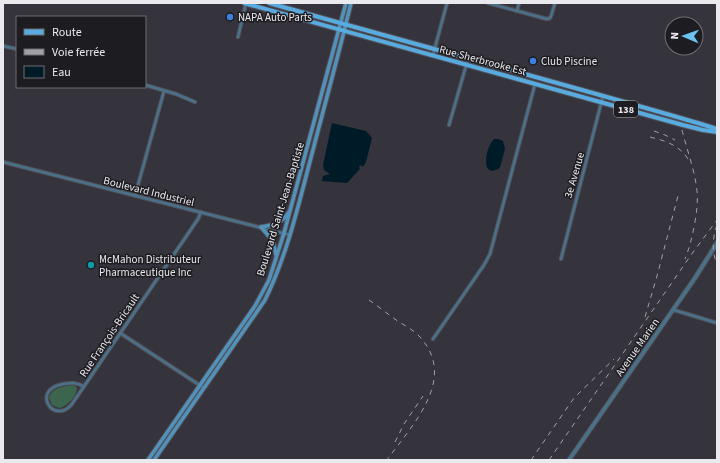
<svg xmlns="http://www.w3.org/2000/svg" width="720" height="463" viewBox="0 0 720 463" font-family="'Source Sans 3',sans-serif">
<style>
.green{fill:#3b664d}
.water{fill:#001b28}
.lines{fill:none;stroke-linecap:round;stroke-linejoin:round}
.minor-casing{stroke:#525058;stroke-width:4.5}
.tertiary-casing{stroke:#525058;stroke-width:5.5}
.secondary-casing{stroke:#525058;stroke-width:5.5}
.primary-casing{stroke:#525058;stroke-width:6}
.minor{stroke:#4a718a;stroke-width:2.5}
.tertiary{stroke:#4a718a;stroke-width:3.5}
.secondary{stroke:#5292ba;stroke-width:3.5}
.primary{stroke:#57abdf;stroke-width:4}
.rail{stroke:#a2a0a7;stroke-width:1;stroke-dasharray:5 5;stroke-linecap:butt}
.shop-dot{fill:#3f7fe0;stroke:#1d1c20;stroke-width:1.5}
.culture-dot{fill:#0f9aa8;stroke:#1d1c20;stroke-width:1.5}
.labels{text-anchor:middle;stroke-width:3;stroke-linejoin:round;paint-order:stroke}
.shield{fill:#1d1c20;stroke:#acacb0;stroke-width:1}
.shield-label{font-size:10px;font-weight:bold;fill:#eae9ee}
.poi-label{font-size:11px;fill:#eae9ee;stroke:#1d1c20;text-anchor:start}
.street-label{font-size:11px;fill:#eae9ee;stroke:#1d1c20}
</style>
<rect width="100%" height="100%" fill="#35333c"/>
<!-- green -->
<path class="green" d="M73,385L77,387C78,395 67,407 59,408L52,405L49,398C52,387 63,387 73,385Z"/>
<!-- water -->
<g class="water">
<path d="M332,123L366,131L372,138L366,162L363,167L361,165L359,167L360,169L347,183L322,181L323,176L330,174L324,170L323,165Z"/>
<path d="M494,139H498L503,141L505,149L500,167L498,169L492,171L488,169C483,162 488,145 494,139Z"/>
</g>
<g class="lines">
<!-- minor casing -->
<g class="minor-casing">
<g id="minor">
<path d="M488,3L547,19L550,18L551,16L555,3"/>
<path d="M517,11L519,3"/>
<path d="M238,37L246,3"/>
<path d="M3,46L17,49"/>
<path d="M433,55L447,3"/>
<path d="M145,85L176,94L195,102"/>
<path d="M449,125L468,59"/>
<path d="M3,162L290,235"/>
<path d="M135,196L164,91"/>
<path d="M561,259L603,96"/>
<path d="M674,310L717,323"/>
<path d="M120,333L204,388"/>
<path d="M433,339L484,265L490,254L535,84"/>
<path d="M83,386C76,382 71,383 63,384C30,390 54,426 72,404L198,219L201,212"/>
</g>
</g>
<!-- tertiary casing -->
<g class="tertiary-casing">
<path id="tertiary" d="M569,460L695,278L717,243"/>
</g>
<!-- secondary casing -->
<g class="secondary-casing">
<g id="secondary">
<path d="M261,227C274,225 282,223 289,212"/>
<path d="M261,227L273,241L276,255"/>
<path d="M148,460L255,306L269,280L284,233L346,3"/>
<path d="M154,460L265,300C286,257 297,211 309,165C323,111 338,57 351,3"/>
</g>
</g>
<!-- primary casing -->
<g class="primary-casing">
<g id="primary">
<path d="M244,3L683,125L703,130L717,132"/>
<path d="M269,3C413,44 558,82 701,124L717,129"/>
</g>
</g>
<!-- minor -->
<use href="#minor" class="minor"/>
<!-- tertiary -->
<use href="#tertiary" class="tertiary"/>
<!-- secondary -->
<use href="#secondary" class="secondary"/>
<!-- primary -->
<use href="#primary" class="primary"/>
<!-- rail -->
<g class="rail">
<path d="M682,130C687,150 695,171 697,191C699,209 692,242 685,259"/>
<path d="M654,131L665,135L675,140"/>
<path d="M650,137C666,141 679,145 688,159"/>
<path d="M717,225C712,238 712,252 717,265"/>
<path d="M369,300C379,307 389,315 399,322C406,326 413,330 419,336C459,378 412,425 387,460"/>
<path d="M645,317L657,276L679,192"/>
<path d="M395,442L404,424L423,396"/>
<path d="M531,460L574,398L614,359"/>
<path d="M549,460L691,255L717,220"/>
</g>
</g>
<!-- markers -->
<g class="shop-dot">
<circle cx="230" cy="17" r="4"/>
<circle cx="533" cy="61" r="4"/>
</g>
<circle class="culture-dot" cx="91" cy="265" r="4"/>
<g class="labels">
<!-- shield labels -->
<rect class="shield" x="614" y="101" width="24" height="16" rx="3"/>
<g class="shield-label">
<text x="626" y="113">138</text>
</g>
<!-- poi labels -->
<g class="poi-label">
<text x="238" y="21">NAPA Auto Parts</text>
<text x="541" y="65">Club Piscine</text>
<text x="99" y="263">McMahon Distributeur<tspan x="99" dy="13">Pharmaceutique Inc</tspan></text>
</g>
<!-- street labels -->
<g class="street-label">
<text transform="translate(483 60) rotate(15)" y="4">Rue Sherbrooke Est</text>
<text transform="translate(574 175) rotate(-74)" y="4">3e Avenue</text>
<text transform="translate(149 191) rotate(14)" y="4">Boulevard Industriel</text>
<text transform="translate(280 209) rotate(-73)" y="4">Boulevard Saint-Jean-Baptiste</text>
<text transform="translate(109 335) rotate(-56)" y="4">Rue François-Bricault</text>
<text transform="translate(637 347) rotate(-55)" y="4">Avenue Marien</text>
</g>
</g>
<!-- border -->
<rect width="720" height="463" fill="none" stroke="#eae9ee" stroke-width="8"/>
<!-- legend -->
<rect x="16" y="16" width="130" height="72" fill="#1d1c20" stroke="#6f6e72"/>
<rect x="24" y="29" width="20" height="6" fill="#57abdf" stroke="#6f6e72"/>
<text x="52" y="36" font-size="12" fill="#eae9ee">Route</text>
<rect x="24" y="49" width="20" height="6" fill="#a2a0a7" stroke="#6f6e72"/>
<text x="52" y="56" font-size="12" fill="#eae9ee">Voie ferrée</text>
<rect x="24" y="66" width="20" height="12" fill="#001b28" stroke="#6f6e72"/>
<text x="52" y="76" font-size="12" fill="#eae9ee">Eau</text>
<!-- north arrow -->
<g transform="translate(684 36) rotate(272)"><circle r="19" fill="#1d1c20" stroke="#6f6e72"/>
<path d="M0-3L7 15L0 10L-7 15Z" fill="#6cc3f2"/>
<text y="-6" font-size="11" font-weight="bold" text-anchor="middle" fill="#eae9ee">N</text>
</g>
</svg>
